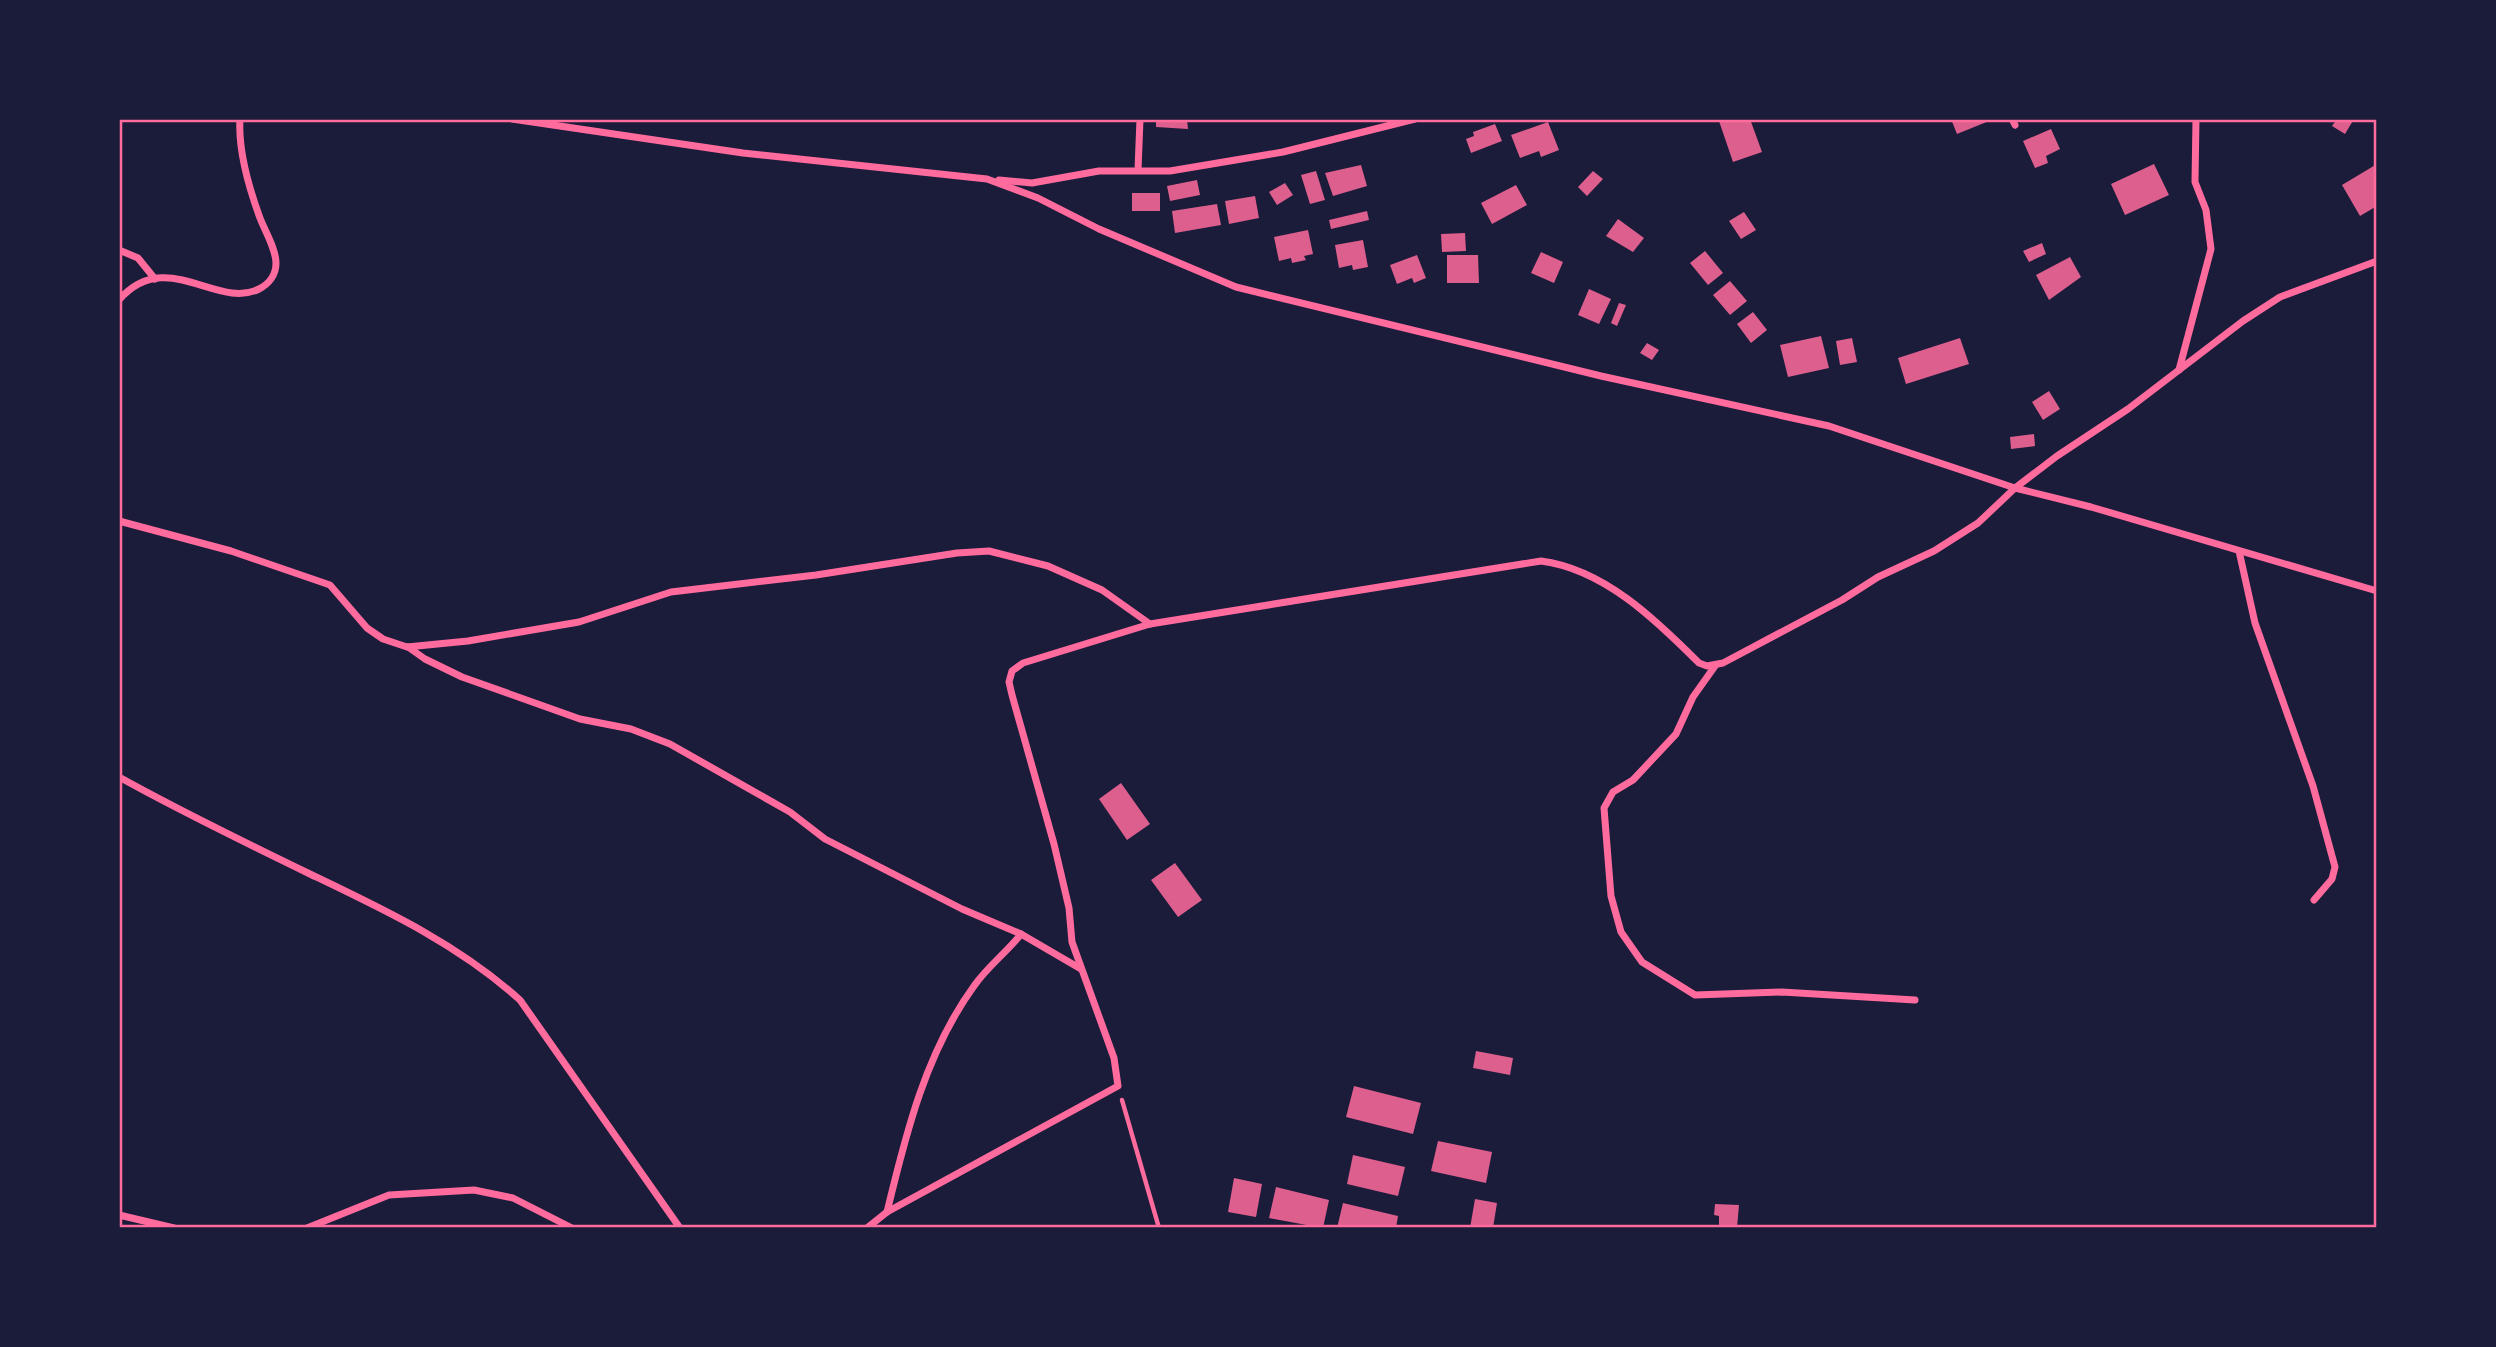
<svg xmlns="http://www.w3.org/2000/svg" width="2496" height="1347" viewBox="0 0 2496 1347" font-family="'Source Sans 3',sans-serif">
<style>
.building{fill:#dd5f8e}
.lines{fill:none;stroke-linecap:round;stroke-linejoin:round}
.path{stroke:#ff6b9d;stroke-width:4.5}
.minor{stroke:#ff6b9d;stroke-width:7}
.neatline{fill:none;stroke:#ff6b9d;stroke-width:2.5}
</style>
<rect width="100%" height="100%" fill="#1b1b3a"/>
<!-- building -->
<g class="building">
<path d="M1156,119H1187L1188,129L1156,127Z"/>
<path d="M1726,119H1750L1762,152L1733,162L1719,121Z"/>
<path d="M1951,119H1994L1957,134Z"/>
<path d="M2337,119H2354L2345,134L2332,126Z"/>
<path d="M1548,122L1559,150L1541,157L1539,151L1520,158L1511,135Z"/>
<path d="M1495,124L1502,141L1471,153L1466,139L1474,136L1473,132Z"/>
<path d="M2051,129L2060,149L2046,156L2048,163L2035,168L2023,141Z"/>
<path d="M2154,164L2169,195L2125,215L2111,184Z"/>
<path d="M2377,164V206L2360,216L2342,185Z"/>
<path d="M1361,165L1367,186L1333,196L1325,173Z"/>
<path d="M1316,171L1325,200L1310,204L1301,175Z"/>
<path d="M1593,171L1603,179L1587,196L1578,187Z"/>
<path d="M1197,180L1200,195L1170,201L1167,186Z"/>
<path d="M1285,183L1293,195L1277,205L1269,192Z"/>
<path d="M1516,185L1527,205L1492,224L1481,203Z"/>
<rect x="1132" y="193" width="28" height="18"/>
<path d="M1255,196L1259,218L1229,224L1225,201Z"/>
<path d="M1217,204L1221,225L1175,233L1172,211Z"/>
<path d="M1367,211L1369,220L1331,229L1329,220Z"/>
<path d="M1744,212L1756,230L1741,239L1729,221Z"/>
<path d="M1618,219L1644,238L1633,252L1606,236Z"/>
<path d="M1308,230L1313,254L1304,256L1306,260L1292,263L1291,258L1279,261L1274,237Z"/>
<path d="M1465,233L1466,251L1442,252L1441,234Z"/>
<path d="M1363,240L1368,267L1353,270L1352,265L1339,268L1335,245Z"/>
<path d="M2042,243L2046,254L2029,262L2023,251Z"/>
<path d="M1705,251L1723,273L1708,285L1690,263Z"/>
<path d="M1541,252L1563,262L1554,283L1531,273Z"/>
<path d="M1417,255L1426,278L1414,283L1412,278L1397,284L1390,265Z"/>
<path d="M1447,255H1478L1479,283H1447Z"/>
<path d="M2070,257L2081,277L2049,300L2036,275Z"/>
<path d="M1730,281L1747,301L1730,315L1713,295Z"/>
<path d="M1589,289L1611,299L1599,324L1578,315Z"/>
<path d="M1619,303L1626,305L1617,326L1611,323Z"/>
<path d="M1753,312L1767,330L1751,343L1737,324Z"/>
<path d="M1821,336L1829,368L1788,377L1780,345Z"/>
<path d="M1852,338L1857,362L1840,365L1836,341Z"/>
<path d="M1960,338L1969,364L1906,384L1898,358Z"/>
<path d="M1647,343L1659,350L1652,360L1640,353Z"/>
<path d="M2049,391L2060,409L2043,420L2032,402Z"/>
<path d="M2034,434L2035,446L2011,449L2010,437Z"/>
<path d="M1121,783L1150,824L1127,840L1099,799Z"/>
<path d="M1175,863L1202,900L1178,917L1151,880Z"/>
<path d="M1476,1051L1513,1058L1510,1075L1473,1068Z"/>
<path d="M1354,1086L1421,1103L1413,1134L1346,1117Z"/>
<path d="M1438,1141L1492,1152L1486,1183L1431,1171Z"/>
<path d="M1353,1155L1405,1167L1398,1196L1347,1184Z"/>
<path d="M1234,1178L1262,1184L1256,1217L1228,1212Z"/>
<path d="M1276,1187L1329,1200L1323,1228L1269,1218Z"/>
<path d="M1475,1199L1497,1203L1493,1228H1470Z"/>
<path d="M1343,1203L1398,1216L1396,1228H1337Z"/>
<path d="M1715,1204L1739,1205L1737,1228H1719V1216L1714,1215Z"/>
</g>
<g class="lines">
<!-- path -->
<path class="path" d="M1122,1100L1159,1228"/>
<!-- minor -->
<g class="minor">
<path d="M512,119L743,153L987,179L1038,198L1099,229L1236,287L1601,376L1829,426L2015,488L2091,507L2377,591"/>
<path d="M2012,119L2015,125"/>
<path d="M1138,170L1140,119"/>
<path d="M999,180L1032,183L1099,171H1170L1283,152L1415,119"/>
<path d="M119,250L138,258L155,279"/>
<path d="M119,300C166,246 217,310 259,289C269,284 276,275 276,263C276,249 265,231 260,218C249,188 238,151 240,119"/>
<path d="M2179,370L2211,249L2206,210L2195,182L2196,119"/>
<path d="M119,521L231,551L330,585L367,628L383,639L407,647L468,641L579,622L671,592L816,575L957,553L989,551L1048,566L1102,590L1150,624"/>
<path d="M2239,551L2255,623L2313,786L2335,867L2332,879L2314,900"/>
<path d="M408,647L425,659L462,677L580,719L631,729L670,744L790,812L825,839L962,909L1021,934L1081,969"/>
<path d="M1715,666L1693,697L1676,734L1633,780L1613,792L1604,808L1611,896L1621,932L1642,962L1695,995L1782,992L1915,1000"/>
<path d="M119,777C182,812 246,843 310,874C385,910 458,944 520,1000L680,1228"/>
<path d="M887,1212C906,1133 926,1052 974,986C987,967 1007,952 1021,934"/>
<path d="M119,1215L174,1228"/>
<path d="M307,1228L389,1195L474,1190L513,1198L572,1228"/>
<path d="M867,1228L887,1212L1118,1086L1114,1058L1072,942L1069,908L1054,844L1012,695L1009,682L1012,671L1023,663L1150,624L1541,561C1604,569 1656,620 1699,663L1707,666L1723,663L1842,600L1878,577L1934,551L1978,523L2015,488L2057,456L2128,409L2243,321L2280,297L2377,261"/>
</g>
</g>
<!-- border -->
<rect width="2496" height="1347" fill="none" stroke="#1b1b3a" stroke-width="242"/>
<rect x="121" y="121" width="2254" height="1105" class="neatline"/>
</svg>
